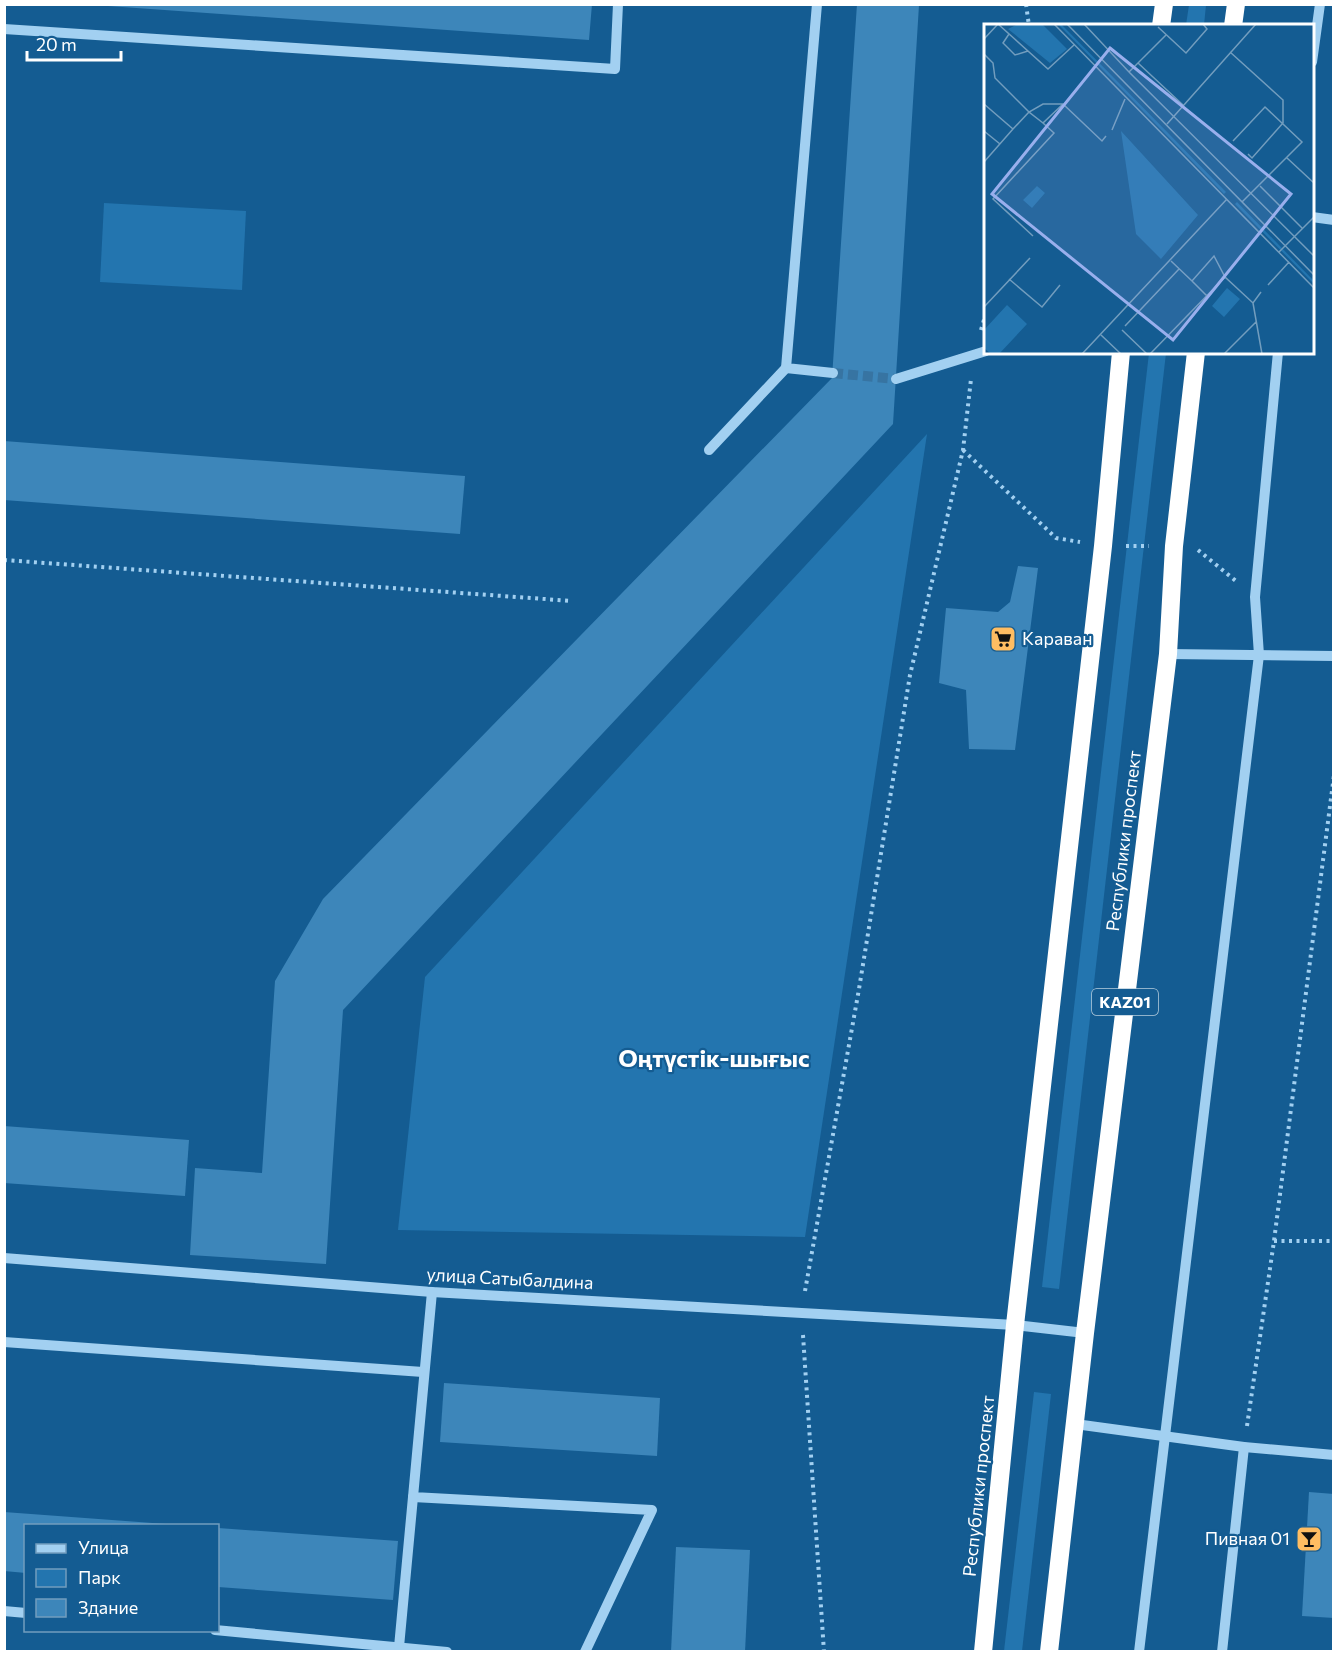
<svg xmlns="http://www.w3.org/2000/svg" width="1338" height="1656" viewBox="0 0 1338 1656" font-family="Commissioner,sans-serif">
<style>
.green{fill:#2375af}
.building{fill:#3d86ba}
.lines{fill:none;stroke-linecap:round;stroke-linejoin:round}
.minor-tunnel{stroke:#3774a2;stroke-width:10;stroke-dasharray:10 5;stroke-linecap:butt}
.path{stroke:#a2d0f1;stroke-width:4;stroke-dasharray:3 4.5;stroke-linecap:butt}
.minor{stroke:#a2d0f1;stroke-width:10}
.highway{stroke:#fff;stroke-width:18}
.labels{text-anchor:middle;stroke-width:4.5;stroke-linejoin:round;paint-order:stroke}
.shield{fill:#145c92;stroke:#b8cede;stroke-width:1.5}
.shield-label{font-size:16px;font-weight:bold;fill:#fff}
.poi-label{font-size:18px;fill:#fff;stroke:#145c92;text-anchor:start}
.street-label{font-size:18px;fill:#fff;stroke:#145c92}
.district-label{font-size:24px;font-weight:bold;fill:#fff;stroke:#145c92}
.inset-road{fill:none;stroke:#729dbe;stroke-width:1.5}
.view{fill:#99afed;fill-opacity:0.15;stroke:#99afed;stroke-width:3}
.inset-edge{fill:none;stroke:#fff;stroke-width:3}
</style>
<rect width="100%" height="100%" fill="#145c92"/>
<!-- green -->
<g class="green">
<path d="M1189,5H1206L1204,25H1186Z"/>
<path d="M104,203L246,211L242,290L100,282Z"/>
<path d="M1149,353H1166L1059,1289L1042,1287Z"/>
<path d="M927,434L805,1237L398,1230L425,977Z"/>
<path d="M1034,1392L1051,1394L1022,1651H1004Z"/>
</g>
<!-- building -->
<g class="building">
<path d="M80,4H592L589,40Z"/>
<path d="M857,4L919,5L893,424L343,1010L326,1264L190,1255L195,1168L262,1173L275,981L323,899L832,378Z"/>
<path d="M4,441L465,476L460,534L4,500Z"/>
<path d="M1018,566L1038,568L1015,750L969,749L966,690L939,683L946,608L998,612L1010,602Z"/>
<path d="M4,1126L189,1140L185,1196L4,1183Z"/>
<path d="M444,1383L660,1398L657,1456L440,1442Z"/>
<path d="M1309,1492L1334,1494V1618L1302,1616Z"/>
<path d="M4,1512L166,1524V1526H26V1573L4,1571Z"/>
<path d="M218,1528L398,1541L393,1600L218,1587Z"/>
<path d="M676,1547L750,1550L745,1652H671Z"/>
</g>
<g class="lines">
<!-- minor-tunnel -->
<path class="minor-tunnel" d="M833,373L896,379"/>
<!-- path -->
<g class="path">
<path d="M1026,4L1029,26"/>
<path d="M981,330L986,313"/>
<path d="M963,450L1056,538L1080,542"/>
<path d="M1126,546H1149"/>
<path d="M1198,550L1236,581"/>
<path d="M4,560L572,601"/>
<path d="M1274,1241H1334"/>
<path d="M805,1291L859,989L910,675L963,450L971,379"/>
<path d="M803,1335L824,1652"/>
<path d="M1247,1426L1274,1241L1334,775"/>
</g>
<!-- minor -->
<g class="minor">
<path d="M817,4L786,368L833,373"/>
<path d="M4,29L615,69L618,4"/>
<path d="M1312,62L1320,4"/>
<path d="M1312,217L1334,220"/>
<path d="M896,379L986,351"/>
<path d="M709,450L786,368"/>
<path d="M1168,654L1334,656"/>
<path d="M4,1258L432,1292L1015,1325L1085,1333"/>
<path d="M432,1292L413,1497L652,1510L585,1652"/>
<path d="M4,1342L423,1372"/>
<path d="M1075,1424L1244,1447L1334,1455"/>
<path d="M4,1611L26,1613"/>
<path d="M215,1630L447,1652"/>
<path d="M399,1647L413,1497"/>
<path d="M1139,1652L1259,655L1255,597L1278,352"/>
<path d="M1222,1652L1244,1447"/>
</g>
<!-- highway -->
<g class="highway">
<path d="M1161,26L1164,4"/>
<path d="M1233,26L1236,4"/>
<path d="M983,1652L1015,1325L1103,546L1121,352"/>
<path d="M1049,1652L1085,1333L1168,654L1174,546L1196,352"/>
</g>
</g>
<!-- icons -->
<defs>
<g id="supermarket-square" transform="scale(1.35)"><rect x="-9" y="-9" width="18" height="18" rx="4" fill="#ffbd62" stroke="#145c92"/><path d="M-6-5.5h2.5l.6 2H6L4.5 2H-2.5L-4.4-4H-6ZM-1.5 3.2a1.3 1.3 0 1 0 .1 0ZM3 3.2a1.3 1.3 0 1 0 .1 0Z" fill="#111"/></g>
<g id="bar-square" transform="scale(1.35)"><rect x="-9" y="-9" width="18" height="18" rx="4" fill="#ffbd62" stroke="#145c92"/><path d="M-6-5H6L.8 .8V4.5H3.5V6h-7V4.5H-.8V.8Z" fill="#111"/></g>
</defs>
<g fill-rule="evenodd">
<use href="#supermarket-square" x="1003" y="639"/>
<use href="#bar-square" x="1309" y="1539"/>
</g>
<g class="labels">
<!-- shield labels -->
<rect class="shield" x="1092" y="989" width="66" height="26" rx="4.5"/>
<g class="shield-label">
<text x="1125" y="1008">KАZ01</text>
</g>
<!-- poi labels -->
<g class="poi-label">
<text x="1022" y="645">Караван</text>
<text x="1290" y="1545" text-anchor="end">Пивная 01</text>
</g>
<!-- street labels -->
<g class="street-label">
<text transform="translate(1124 841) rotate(-83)" y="6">Республики проспект</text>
<text transform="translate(510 1279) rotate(3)" y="6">улица Сатыбалдина</text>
<text transform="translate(979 1486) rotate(-84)" y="6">Республики проспект</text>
</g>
<!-- district labels -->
<g class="district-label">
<text x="714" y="1067">Оңтүстік-шығыс</text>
</g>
</g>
<!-- overview -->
<g transform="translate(984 24)">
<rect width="330" height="330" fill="#145c92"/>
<path d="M34,0H58L83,25L66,39L24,5ZM74,0H77L242,168L240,170ZM137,107L214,191L177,235L152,210ZM53,162L61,169L48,184L39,176ZM253,178L330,257V260L251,180ZM243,264L256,275L240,293L228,282ZM23,281L43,300L15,330H7L0,324V306Z" fill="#2375af"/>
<path class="inset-road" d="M14,0L64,45L90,21M70,0L330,264M83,0L330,251M100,0L145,48L182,11M174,3L202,29L223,5L219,0M25,10L19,19L31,31L44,27M0,15L14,0M246,28L299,76V99L268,134L264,130M0,30L9,39L11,54L45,88L29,105L0,80M154,39L199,81M145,48L330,232M59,99L45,88L59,80H79M183,100L272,0M128,106L141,75M0,107L16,120M249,117L281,83L318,118L258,178M303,134L330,159M0,138L29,105M276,162L319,205M49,212L9,175L70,109L59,99L79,80L118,117L122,112M295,228L330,193M187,237L208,257L230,232L241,253L269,279L277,268M25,255L58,283L76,261M208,257L223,272M284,261L305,238M269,279L278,330M0,283L46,234M141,302L195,245M138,306L163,330M117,311L137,330M98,330L243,175M166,330L241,253M240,330L272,298"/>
<path class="view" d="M126,24L307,170L189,316L8,170Z"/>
<rect width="330" height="330" class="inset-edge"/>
</g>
<!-- border -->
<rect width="1338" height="1656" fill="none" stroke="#ffffff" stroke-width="12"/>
<!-- legend -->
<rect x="24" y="1524" width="195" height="108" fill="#145c92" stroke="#729dbe" stroke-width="1.5"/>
<rect x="36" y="1544" width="30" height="9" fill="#a2d0f1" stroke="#729dbe" stroke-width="1.5"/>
<text x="78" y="1554" font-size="18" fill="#ffffff">Улица</text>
<rect x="36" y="1569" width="30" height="18" fill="#2375af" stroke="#729dbe" stroke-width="1.5"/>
<text x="78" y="1584" font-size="18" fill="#ffffff">Парк</text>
<rect x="36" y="1599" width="30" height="18" fill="#3d86ba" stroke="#729dbe" stroke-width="1.5"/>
<text x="78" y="1614" font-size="18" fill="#ffffff">Здание</text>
<!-- scale -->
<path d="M27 51v9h94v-9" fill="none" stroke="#ffffff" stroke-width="3"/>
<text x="36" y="51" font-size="18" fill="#ffffff" stroke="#145c92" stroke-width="4.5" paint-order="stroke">20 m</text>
</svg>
